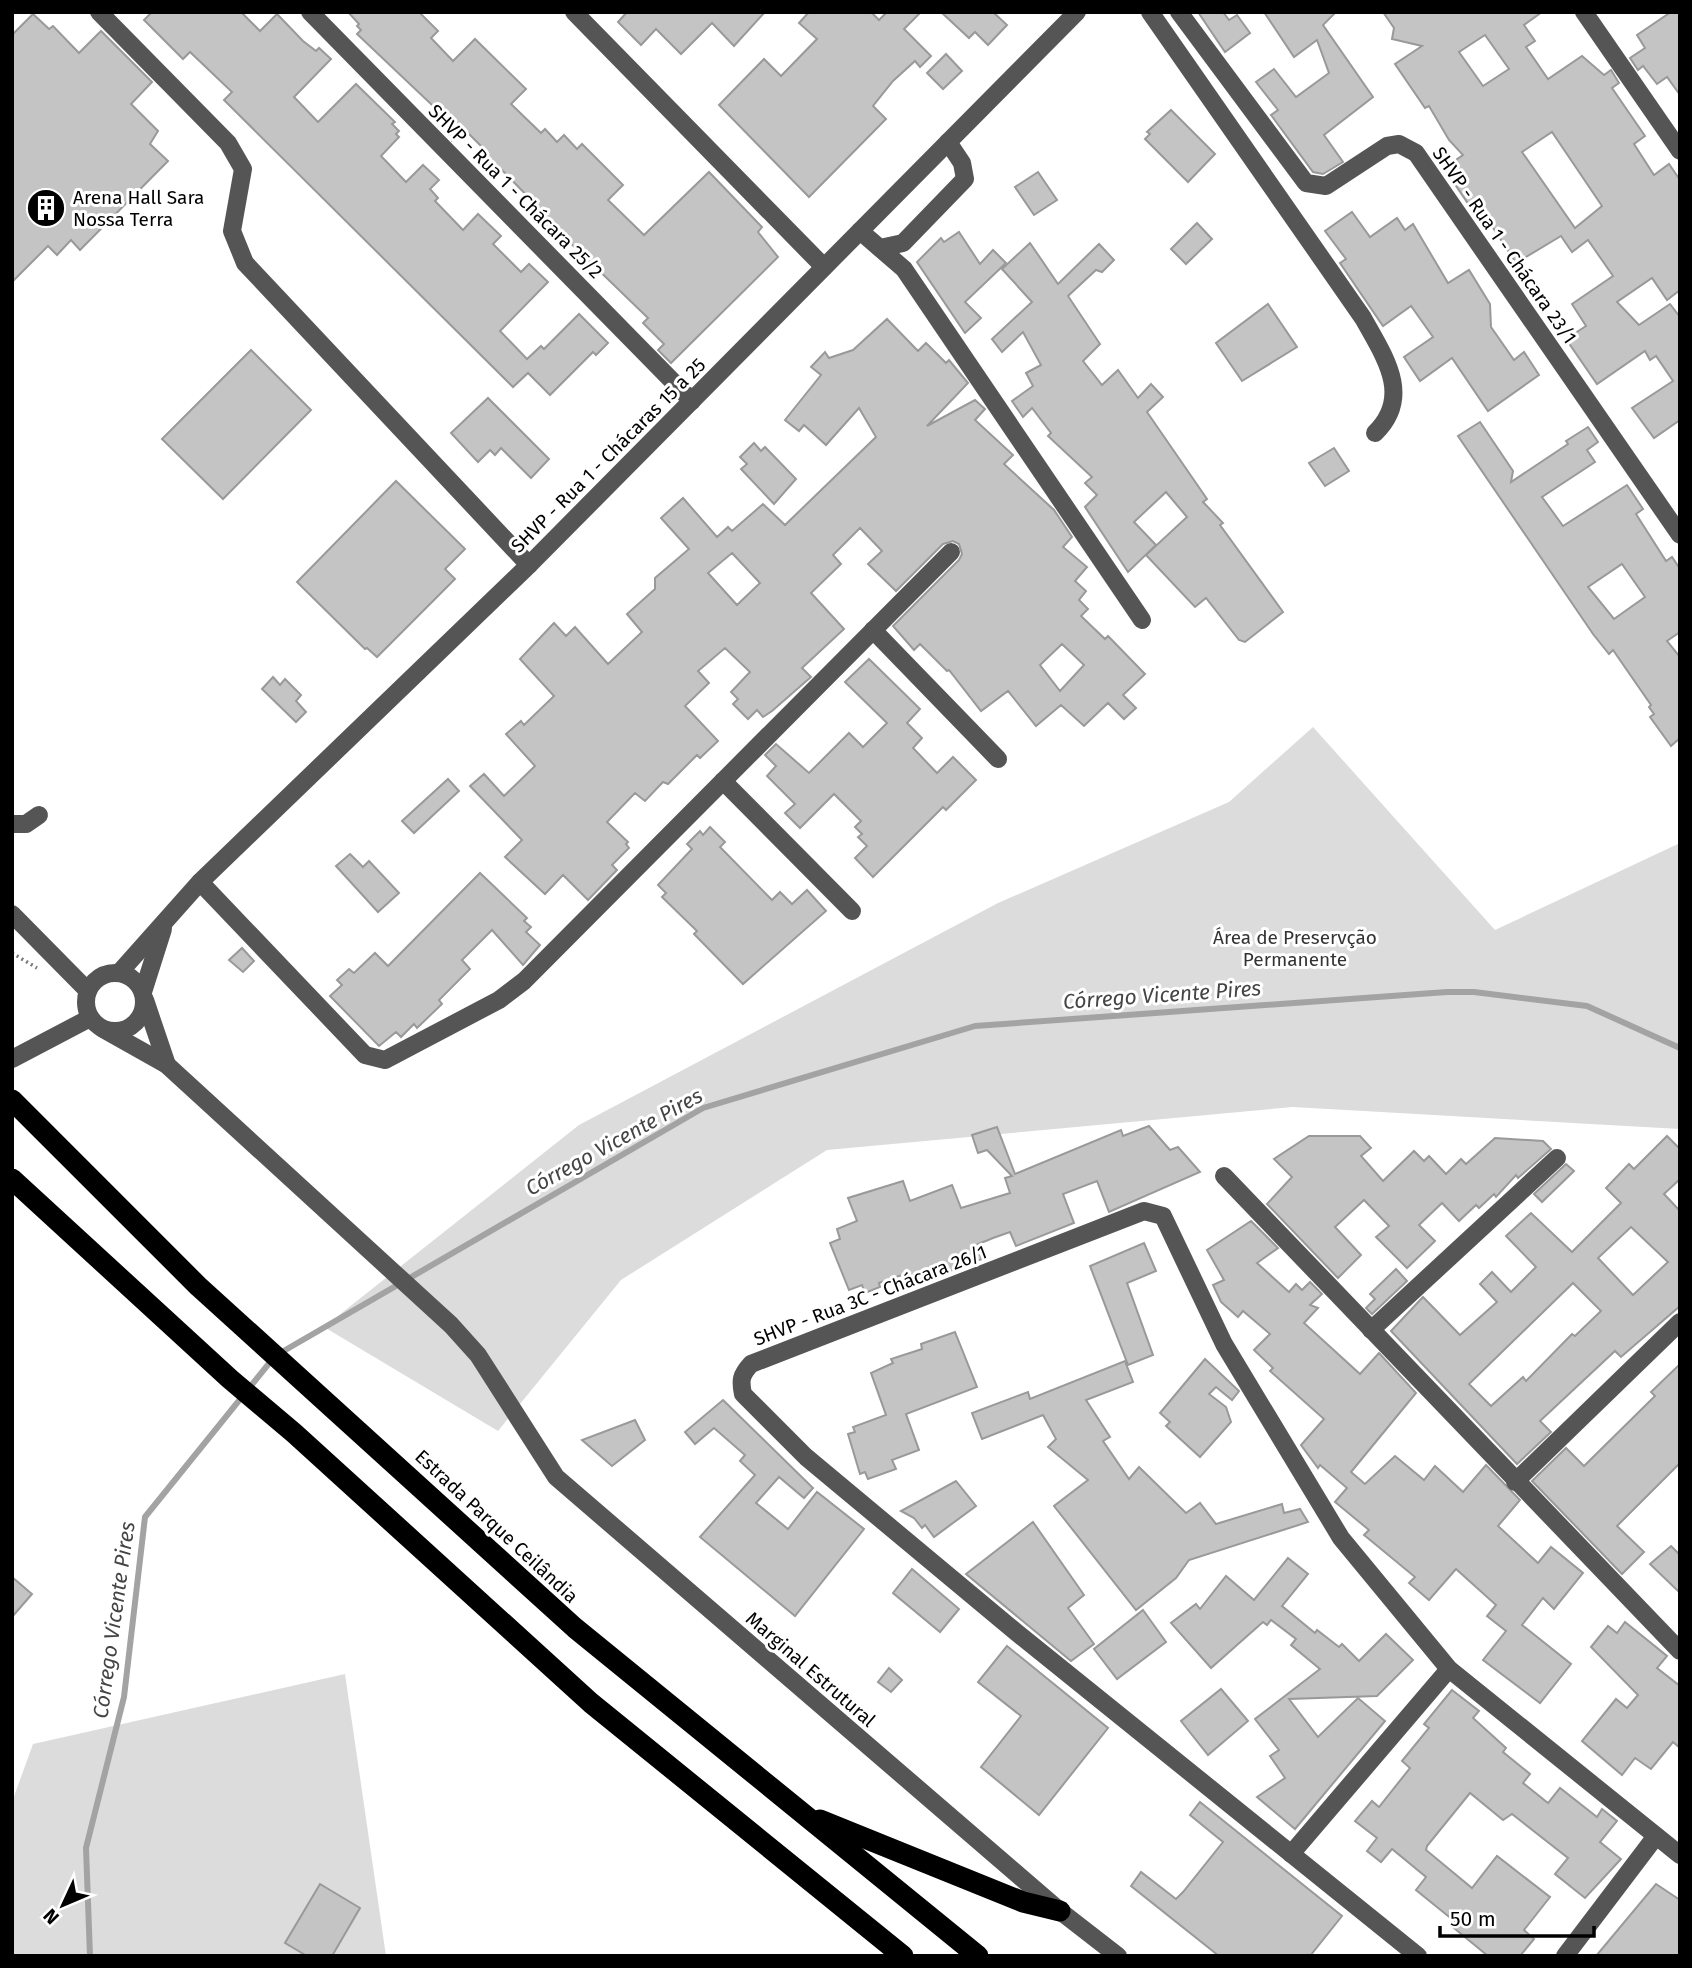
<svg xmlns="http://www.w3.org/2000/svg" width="1692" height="1968" viewBox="0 0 1692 1968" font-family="'Fira Sans',sans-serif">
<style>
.green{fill:#dcdcdc}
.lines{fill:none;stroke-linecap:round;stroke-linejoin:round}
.stream{stroke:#a3a3a3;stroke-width:6}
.building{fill:#c4c4c4;stroke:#999;stroke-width:2;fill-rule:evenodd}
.path{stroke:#777;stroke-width:3.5;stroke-dasharray:2 3.5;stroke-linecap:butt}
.minor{stroke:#555;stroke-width:18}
.highway{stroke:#000;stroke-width:21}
.labels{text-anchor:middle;stroke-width:6;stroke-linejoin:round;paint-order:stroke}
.street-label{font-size:19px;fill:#000;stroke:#fff}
.poi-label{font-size:19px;fill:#000;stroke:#fff;text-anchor:start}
.park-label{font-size:19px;fill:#333;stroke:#fff}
.water-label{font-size:21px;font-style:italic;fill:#444;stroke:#fff}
</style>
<rect width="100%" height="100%" fill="#fff"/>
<!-- green -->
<g class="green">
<path d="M1313,727L1495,930L1680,843V1129L1293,1107L827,1150L621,1280L498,1431L324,1327L579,1125L998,903L1229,802Z"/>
<path d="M345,1674L386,1956H12V1802L33,1744Z"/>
</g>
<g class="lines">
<!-- stream -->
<path class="stream" d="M90,1956L86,1848L124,1697L145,1517L275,1356L703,1108L975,1026L1447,992H1474L1587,1006L1680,1048"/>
</g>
<!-- building -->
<g class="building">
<path d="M152,12H241L260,31L277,14L303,41L316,51L319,48L331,59L294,97L318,122L356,84L395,122L392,124L399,131L396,134L399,137L381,156L406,182L423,165L439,180L430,189L438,198L435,201L463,230L478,214L501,236L493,244L521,272L529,264L548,282L500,331L527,359L541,346L544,349L579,314L608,343L596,355L593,352L550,395L528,373L513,387L224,100L232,92L190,52L183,59L144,20Z"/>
<path d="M348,12H419L438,31L431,38L453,61L475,39L526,89L511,104L541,133L545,129L557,142L564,135L577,149L582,144L623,185L608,200L644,235L709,172L762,227L758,232L778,257L671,363L658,350L664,344L643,323L648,318L556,229L552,233L537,218L543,212L499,167L492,175L477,160L486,151L464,129L452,140L450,122L357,34L361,30L357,26L359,24Z"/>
<path d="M627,12H765L734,46L712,23L681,54L656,29L641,45L618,22Z"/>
<path d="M809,12H871L879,20L887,12H921L904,29L931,56L920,67L915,61L893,81L873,106L886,119L809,197L719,105L764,59L781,76L817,39L799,23Z"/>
<path d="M941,12H993L1007,25L988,45L975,32L969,38Z"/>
<path d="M1198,12H1223L1229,20L1237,15L1250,33L1225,52Z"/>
<path d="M1264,12H1336L1323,25L1373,97L1324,135L1343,162L1323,174L1313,172L1271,115L1278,110L1256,82L1274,69L1296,97L1329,73L1317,40L1294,57Z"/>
<path d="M1383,12H1542L1524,25L1535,41L1526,47L1548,79L1582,56L1604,75L1611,70L1619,83L1612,88L1645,136L1634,144L1654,175L1669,164L1680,180V290L1667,300L1652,278L1617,302L1639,325L1670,304L1680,317V420L1654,438L1632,408L1673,381L1656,356L1650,360L1645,351L1597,384L1566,339L1586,326L1572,304L1613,276L1588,240L1572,252L1561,236L1516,263L1484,214L1478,207L1473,211L1444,168L1463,155L1449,140L1429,106L1425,108L1395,64L1422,46L1392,39L1394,28ZM1485,35L1509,69L1483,86L1459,52ZM1552,132L1602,206L1575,228L1522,152Z"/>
<path d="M1671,12H1680V95L1667,77L1657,84L1643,66L1638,70L1630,58L1645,48L1637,35Z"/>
<path d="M33,14L49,29L53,26L79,53L101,31L152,82L131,104L158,131L150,144L168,161L80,250L71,240L57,255L48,246L12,282V35Z"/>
<path d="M946,54L962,71L943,89L927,73Z"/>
<path d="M1171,110L1215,154L1188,182L1145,139L1150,134L1147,132Z"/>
<path d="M1038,172L1057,200L1034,215L1015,187Z"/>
<path d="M1352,212L1370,237L1397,218L1405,230L1413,224L1448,283L1469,270L1490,304L1491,327L1514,360L1524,352L1539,375L1488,411L1452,358L1420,381L1404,357L1433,337L1411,306L1383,326L1340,263L1346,259L1325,231Z"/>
<path d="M1197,223L1212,239L1186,264L1171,249Z"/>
<path d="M959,232L980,264L993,250L1006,263L965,302L981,318L965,333L917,262L941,238L944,242Z"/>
<path d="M1030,243L1058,284L1099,244L1114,260L1102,272L1096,270L1068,296L1100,344L1083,361L1102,385L1118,370L1138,398L1151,384L1163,397L1147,412L1207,499L1203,502L1223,523L1220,525L1283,612L1245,642L1239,640L1206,598L1195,607L1146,555L1187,517L1166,492L1134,522L1156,545L1128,572L1085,507L1097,495L1085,483L1092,477L1048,436L1051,433L1032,408L1023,417L1012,401L1033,386L1026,373L1041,365L1023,332L1002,352L992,339L1032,302L1002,269Z"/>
<path d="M1268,304L1297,347L1242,381L1216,343Z"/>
<path d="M887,319L918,351L926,343L946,363L949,360L968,383L927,426L975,400L985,409L975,420L1013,455L1004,464L1054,510L1072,537L1063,547L1087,567L1075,581L1086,591L1079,600L1088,609L1081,616L1105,639L1108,636L1145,674L1123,695L1136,708L1124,719L1108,703L1084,726L1061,705L1036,726L1008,691L981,711L949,670L947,671L920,644L914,650L893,626L959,560L962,554L959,544L953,541L943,544L896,591L868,564L882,551L860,528L833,555L841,564L811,593L844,629L802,668L811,677L772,711L763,717L757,710L748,719L733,704L738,699L731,692L750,672L725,648L698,671L709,683L685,706L718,741L700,758L697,755L668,784L663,782L645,801L635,793L607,822L628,842L626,844L629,848L612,865L617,870L588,900L563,875L545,894L505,857L522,840L470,786L484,774L504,796L535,766L506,734L521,721L524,725L554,696L520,659L554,623L566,636L575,627L608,664L642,632L627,614L655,589V578L689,549L661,518L683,498L717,537L728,527L732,531L763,504L785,525L876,437L859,408L826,445L804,425L799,431L785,420L821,375L811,367L825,352L829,358L853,350ZM732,553L760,583L737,605L708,573ZM1062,644L1084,665L1060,691L1040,665Z"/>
<path d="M251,350L311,410L223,499L162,439Z"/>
<path d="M488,398L549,459L531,478L501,448L495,455L490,450L478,462L451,433Z"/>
<path d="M1480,422L1513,471L1511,482L1568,444L1566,441L1588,427L1598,442L1587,450L1595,462L1542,497L1563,526L1627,485L1643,509L1636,514L1666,561L1672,557L1680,569V632L1667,641L1680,657V738L1671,746L1650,717L1654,714L1649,707L1651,705L1613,650L1609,654L1593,634L1458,436ZM1622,564L1645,597L1614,619L1588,587Z"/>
<path d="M754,443L761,451L765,447L796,479L774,504L741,469L747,464L740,457Z"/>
<path d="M1334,448L1349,471L1325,486L1309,463Z"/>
<path d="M396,481L465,549L445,569L455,579L377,657L367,648L365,649L297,582Z"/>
<path d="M869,659L920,709L907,723L922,738L913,748L937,773L953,757L976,780L946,810L943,807L873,877L855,858L867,846L858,837L862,834L855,827L861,821L834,794L800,828L785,813L795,804L767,776L776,766L765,755L776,744L809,773L849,733L863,747L887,723L845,682Z"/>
<path d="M273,677L280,685L285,679L301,695L296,701L306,712L296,722L262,689Z"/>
<path d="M448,779L459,791L414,833L402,821Z"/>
<path d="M710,827L725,842L720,847L772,900L780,892L792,904L807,890L826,911L743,984L694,934L697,931L662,897L666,893L658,885L692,849L687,844L700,831L703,835Z"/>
<path d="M350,854L363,867L369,861L399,893L378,912L336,866Z"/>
<path d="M480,873L527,918L524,921L531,927L526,932L540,945L523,965L492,930L462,960L470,969L439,1000L442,1004L417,1028L414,1024L401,1037L396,1032L379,1046L330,996L342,985L337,980L349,969L354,973L375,953L388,966Z"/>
<path d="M242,948L254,961L243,972L229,960Z"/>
<path d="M1149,1126L1170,1150L1178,1147L1200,1172L1109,1212L1097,1181L1063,1194L1074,1223L1016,1246L1010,1232L993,1238L976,1245L982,1259L915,1284L912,1283L908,1273L879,1283L880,1287L865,1293L862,1285L849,1290L830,1243L840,1239L837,1229L857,1221L848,1198L903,1181L910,1201L952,1185L961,1208L1010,1193L1005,1178L1012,1176L987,1150L978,1153L972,1135L997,1127L1015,1174L1121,1130L1123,1136Z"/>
<path d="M1309,1136H1360L1371,1148L1361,1156L1383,1181L1414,1151L1424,1161L1429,1156L1446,1174L1461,1159L1466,1164L1495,1138L1543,1141L1551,1149L1518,1178L1516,1175L1496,1197L1494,1194L1479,1208L1476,1205L1459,1221L1442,1203L1419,1225L1435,1241L1407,1268L1376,1237L1389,1226L1364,1200L1335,1227L1361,1255L1338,1278L1267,1204L1292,1177L1274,1159Z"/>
<path d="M1667,1136L1680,1149V1179L1664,1194L1680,1211V1306L1621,1357L1615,1351L1540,1421L1551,1432L1517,1464L1391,1331L1423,1297L1460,1335L1497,1302L1480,1284L1492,1272L1511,1292L1536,1267L1506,1236L1531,1213L1572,1252L1621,1203L1606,1188L1629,1164L1634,1169ZM1631,1227L1668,1262L1633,1295L1598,1258ZM1573,1283L1601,1311L1575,1336L1572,1334L1526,1381L1523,1377L1491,1406L1469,1384Z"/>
<path d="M1566,1164L1574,1171L1542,1202L1534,1194Z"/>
<path d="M1251,1221L1278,1248L1257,1263L1289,1292L1296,1284L1302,1290L1310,1282L1322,1294L1310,1305L1318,1308L1304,1323L1360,1374L1379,1353L1416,1393L1351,1472L1365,1484L1395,1456L1424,1480L1435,1466L1463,1492L1486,1465L1520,1500L1498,1526L1538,1563L1551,1547L1583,1573L1554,1609L1543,1598L1522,1625L1571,1664L1540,1703L1483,1660L1506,1631L1487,1616L1496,1605L1456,1569L1429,1600L1409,1583L1415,1577L1364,1535L1369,1530L1335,1502L1347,1488L1320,1465L1318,1468L1301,1445L1324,1419L1270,1371L1273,1368L1254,1350L1270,1334L1243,1311L1238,1317L1221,1302L1213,1285L1224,1280L1207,1250Z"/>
<path d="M1144,1243L1156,1271L1127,1283L1153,1355L1128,1365L1090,1266Z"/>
<path d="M1396,1269L1407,1281L1372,1314L1366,1308L1375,1299L1370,1294Z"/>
<path d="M955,1332L977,1387L906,1414L919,1450L892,1460L896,1469L868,1479L865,1472L860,1474L848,1434L855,1432L853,1427L886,1415L871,1373L893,1363L891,1359L922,1349L921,1344Z"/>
<path d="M1205,1359L1239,1391L1232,1400L1216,1387L1209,1394L1226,1407L1231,1422L1200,1457L1166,1426L1170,1422L1160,1413Z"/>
<path d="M1125,1361L1133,1382L1086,1400L1110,1437L1103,1441L1129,1479L1139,1467L1186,1513L1200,1503L1216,1524L1282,1504L1284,1513L1300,1509L1308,1522L1189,1560L1176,1578L1136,1610L1054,1506L1088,1480L1048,1447L1056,1439L1043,1415L982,1439L972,1413L1028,1392L1030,1399Z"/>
<path d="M1680,1364V1463L1617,1526L1644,1552L1622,1574L1532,1481L1566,1448L1584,1466L1655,1396L1651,1392Z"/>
<path d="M723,1400L813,1488L804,1498L779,1477L756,1503L788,1529L817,1492L864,1529L795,1616L700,1537L755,1475L740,1461L745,1455L714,1428L695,1444L685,1432Z"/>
<path d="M635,1420L645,1440L612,1466L582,1440Z"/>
<path d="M956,1481L976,1506L934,1537L925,1525L922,1528L914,1518L901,1511Z"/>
<path d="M1033,1522L1084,1595L1068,1608L1094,1644L1071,1661L966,1574Z"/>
<path d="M1671,1546L1680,1555V1593L1650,1564Z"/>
<path d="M1288,1558L1308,1574L1282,1606L1315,1633L1317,1630L1339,1647L1342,1644L1359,1661L1386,1634L1413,1660L1377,1696L1289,1699L1318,1737L1358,1698L1385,1721L1295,1829L1257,1797L1285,1778L1270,1756L1279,1750L1255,1719L1320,1669L1291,1645L1296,1639L1271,1620L1267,1625L1263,1622L1211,1668L1171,1623L1196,1604L1200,1609L1226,1576L1254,1600Z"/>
<path d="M912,1569L959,1609L940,1632L893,1593Z"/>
<path d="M12,1577L32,1594L12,1617Z"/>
<path d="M1143,1610L1166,1642L1117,1679L1094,1649Z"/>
<path d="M1625,1622L1667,1656L1657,1668L1680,1686V1748L1673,1742L1651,1769L1635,1758L1622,1775L1582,1741L1616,1699L1627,1708L1638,1695L1591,1647L1608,1626L1617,1633Z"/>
<path d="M1007,1646L1108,1728L1039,1815L981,1767L1021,1716L978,1682Z"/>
<path d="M889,1668L902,1680L891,1692L878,1682Z"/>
<path d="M1221,1689L1248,1721L1208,1755L1181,1721Z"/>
<path d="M1452,1690L1479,1711L1473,1718L1506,1748L1503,1752L1530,1774L1523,1783L1548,1803L1560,1788L1597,1817L1602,1809L1617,1821L1600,1842L1621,1859L1585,1898L1555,1874L1568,1858L1512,1814L1503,1820L1470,1793L1427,1846L1426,1850L1472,1888L1497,1856L1550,1897L1524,1930L1534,1939L1520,1956H1488L1449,1924L1453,1920L1416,1890L1426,1877L1392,1849L1381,1862L1367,1851L1377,1838L1355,1821L1372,1801L1379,1807L1410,1768L1402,1761L1429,1728L1424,1724Z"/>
<path d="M1200,1802L1342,1916L1310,1956H1219L1131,1886L1141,1872L1176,1899L1183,1892L1223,1842L1190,1815Z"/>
<path d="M320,1884L360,1908L332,1956H307L285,1943Z"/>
<path d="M1656,1884L1680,1900V1956H1596Z"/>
</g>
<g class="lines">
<!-- path -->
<path class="path" d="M12,953L37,968"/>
<!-- minor -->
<g class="minor">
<path d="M99,12L228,143L243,169L232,231L245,263L529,565"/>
<path d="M310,12L692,401"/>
<path d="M574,12L824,267"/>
<path d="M1150,12L1363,318C1384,356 1413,396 1375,433"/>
<path d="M1179,12L1306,183L1326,186L1387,146L1399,144L1416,153L1680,535"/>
<path d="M1584,12L1680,151"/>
<path d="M860,231L904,269L1142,620"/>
<path d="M880,248L903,243L965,179L962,163L948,142"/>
<path d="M873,630L998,759"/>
<path d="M723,781L852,911"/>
<path d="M12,824H26L39,815"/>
<path d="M200,882L365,1055L385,1060L499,1000L524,981L951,552"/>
<path d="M12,914L88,991"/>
<circle cx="115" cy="1002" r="29"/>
<path d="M119,973L200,882L529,565L1077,12"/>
<path d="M143,992L163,929"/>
<path d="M145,1000L167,1065"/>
<path d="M103,1029L167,1065L451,1325L478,1355L556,1477L1060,1911L1118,1956"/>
<path d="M12,1059L90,1018"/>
<path d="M1224,1176L1680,1651"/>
<path d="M1371,1330L1557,1158"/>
<path d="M1515,1482L1680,1322"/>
<path d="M1291,1854L1449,1669"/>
<path d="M1418,1956L1016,1632L806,1457L743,1394C740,1380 741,1375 751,1364L1144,1211L1163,1216L1224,1344L1341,1538L1449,1669L1680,1855"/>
<path d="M1565,1956L1656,1836"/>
</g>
<!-- highway -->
<g class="highway">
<path d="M12,1100L198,1286L575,1628L978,1956"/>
<path d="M12,1179L230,1379L294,1433L591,1703L903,1956"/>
<path d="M820,1820L1023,1902L1060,1911"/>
</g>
</g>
<!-- icons -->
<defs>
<g id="building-disc" transform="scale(2.0125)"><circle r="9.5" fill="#000" stroke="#fff"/><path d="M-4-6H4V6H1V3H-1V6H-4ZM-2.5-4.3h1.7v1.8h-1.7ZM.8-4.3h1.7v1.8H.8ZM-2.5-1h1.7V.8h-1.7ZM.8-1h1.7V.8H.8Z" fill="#fff"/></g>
</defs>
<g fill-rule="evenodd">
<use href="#building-disc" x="46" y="208"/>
</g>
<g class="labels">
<!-- street labels -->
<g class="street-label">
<text transform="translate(516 191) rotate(45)" y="7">SHVP - Rua 1 - Chácara 25/2</text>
<text transform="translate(1505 245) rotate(55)" y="7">SHVP - Rua 1 - Chácara 23/1</text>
<text transform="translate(608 455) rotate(-45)" y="7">SHVP - Rua 1 - Chácaras 15 a 25</text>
<text transform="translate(870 1295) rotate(-21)" y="7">SHVP - Rua 3C - Chácara 26/1</text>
<text transform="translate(497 1526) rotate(43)" y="7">Estrada Parque Ceilândia</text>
<text transform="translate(811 1669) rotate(41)" y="7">Marginal Estrutural</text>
</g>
<!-- poi labels -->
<g class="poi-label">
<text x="73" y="204">Arena Hall Sara<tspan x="73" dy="22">Nossa Terra</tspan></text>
</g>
<!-- park labels -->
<g class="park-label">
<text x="1295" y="944">Área de Preservção<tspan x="1295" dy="22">Permanente</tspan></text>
</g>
<!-- water labels -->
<g class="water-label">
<text transform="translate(1162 995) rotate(-4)" y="7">Córrego Vicente Pires</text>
<text transform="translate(614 1142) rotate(-29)" y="7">Córrego Vicente Pires</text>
<text transform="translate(114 1620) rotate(-82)" y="7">Córrego Vicente Pires</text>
</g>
</g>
<!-- border -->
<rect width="1692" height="1968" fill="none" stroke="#000000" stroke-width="28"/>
<!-- north arrow -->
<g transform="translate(63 1905) rotate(226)" stroke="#ffffff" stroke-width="5" paint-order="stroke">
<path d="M0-5L12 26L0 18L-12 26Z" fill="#000000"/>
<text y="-10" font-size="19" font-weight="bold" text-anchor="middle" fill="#000000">N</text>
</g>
<!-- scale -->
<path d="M1440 1926v10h154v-10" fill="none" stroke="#000000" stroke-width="3.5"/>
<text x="1450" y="1926" font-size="21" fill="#000000" stroke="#ffffff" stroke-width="5" paint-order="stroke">50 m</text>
</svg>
